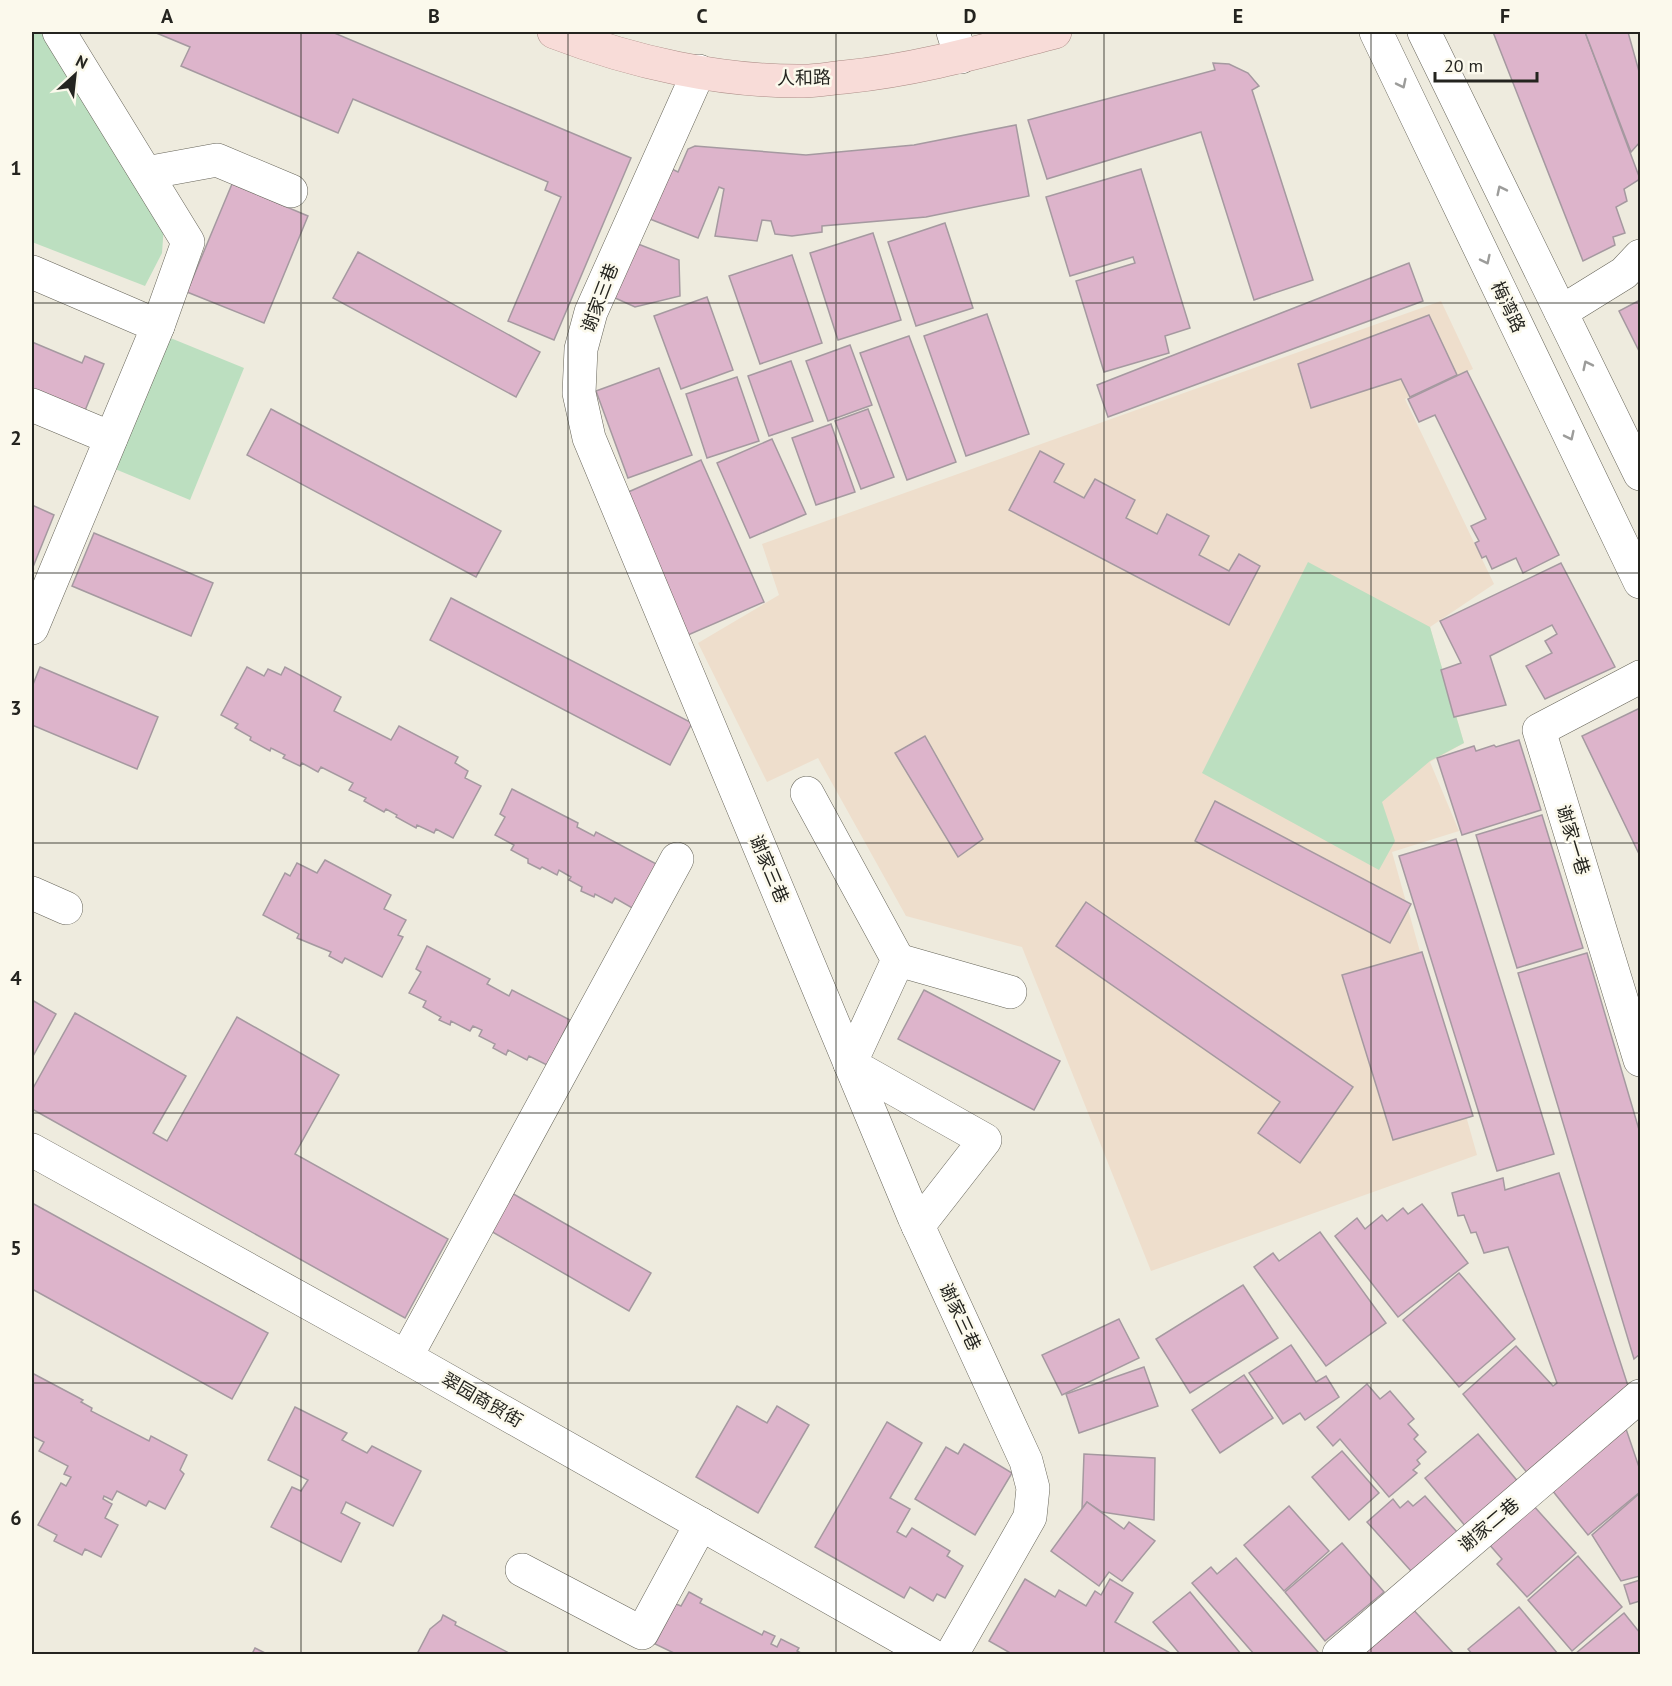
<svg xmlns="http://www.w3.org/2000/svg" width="1672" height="1686" viewBox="0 0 1672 1686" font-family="'PT Sans','Noto Sans SC',sans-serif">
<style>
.education{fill:#eedecc}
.green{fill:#bcdfc0}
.building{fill:#ddb4cb;stroke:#a599a0;stroke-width:1.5}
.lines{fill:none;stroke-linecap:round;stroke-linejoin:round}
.minor-casing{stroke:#67655a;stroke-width:34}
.major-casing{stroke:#ab8c86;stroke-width:34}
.minor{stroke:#fff;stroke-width:33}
.major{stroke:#f8dcd8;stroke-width:33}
.oneway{stroke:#9c9c9a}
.grid{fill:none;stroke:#24241f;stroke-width:1.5;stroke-opacity:0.55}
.labels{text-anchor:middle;stroke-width:5;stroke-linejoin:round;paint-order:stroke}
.street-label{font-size:18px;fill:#24241f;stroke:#fbf9ec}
.neatline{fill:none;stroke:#24241f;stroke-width:2}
.grid-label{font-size:20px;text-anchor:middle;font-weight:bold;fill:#24241f}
</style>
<rect width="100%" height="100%" fill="#eeebde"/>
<!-- education -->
<path class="education" d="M1441,301L1473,369L1405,399L1494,584L1430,627L1464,743L1430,762L1459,831L1392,852L1477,1155L1151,1271L1022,947L906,916L818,758L767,782L698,643L779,595L762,544Z"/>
<!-- green -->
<g class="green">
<path d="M35,32H42L98,113L164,225L162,253L145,286L32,242V40Z"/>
<path d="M168,337L244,368L190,500L115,469Z"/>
<path d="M1308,562L1430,627L1464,743L1430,761L1382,802L1395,841L1379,870L1202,773Z"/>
</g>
<!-- building -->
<g class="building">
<path d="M154,32H332L631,158L554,340L508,321L561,197L545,190L548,182L353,99L338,133L181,66L190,47Z"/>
<path d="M1493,32H1585L1640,179L1624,189L1627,201L1616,207L1625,233L1613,237L1615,245L1583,261Z"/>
<path d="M1585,32H1628L1640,75V142L1631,152Z"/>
<path d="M1213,63L1229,64L1248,73L1259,86L1252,90L1313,280L1254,300L1201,132L1047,179L1028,120L1215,70Z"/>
<path d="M1016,125L1029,196L926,217L822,226V232L792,236L775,234L771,221L762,220L757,241L715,236L724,189L719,187L698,238L650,219L672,169L678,172L688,149L695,146L806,155L914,145Z"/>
<path d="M1141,169L1190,328L1165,336L1169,353L1104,372L1076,281L1135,263L1133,257L1070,276L1046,197Z"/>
<path d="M232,184L308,216L264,323L187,292Z"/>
<path d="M945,223L973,308L916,326L888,242Z"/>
<path d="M873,233L901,320L838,340L810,253Z"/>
<path d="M633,242L679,260L680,296L635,307L613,297Z"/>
<path d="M358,252L540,352L516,397L333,298Z"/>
<path d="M792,255L822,343L760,364L729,276Z"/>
<path d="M1409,263L1423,301L1108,417L1097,385Z"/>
<path d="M707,297L733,370L681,389L654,316Z"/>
<path d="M1640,300V353L1619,311Z"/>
<path d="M987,314L1029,434L966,456L924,336Z"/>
<path d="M1429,315L1457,375L1410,397L1401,379L1311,408L1298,364Z"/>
<path d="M909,336L956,462L907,480L860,353Z"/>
<path d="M32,342L82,363L85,356L104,364L84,413L32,391Z"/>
<path d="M850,345L872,405L828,421L806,361Z"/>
<path d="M791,361L813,421L769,436L748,376Z"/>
<path d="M659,368L692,455L628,478L596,391Z"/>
<path d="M1467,371L1559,555L1523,573L1516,558L1492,569L1486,556L1482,558L1475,543L1479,541L1471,526L1486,519L1435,415L1419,422L1408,399Z"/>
<path d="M737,377L759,441L707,458L686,394Z"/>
<path d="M271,409L501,531L476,577L247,455Z"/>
<path d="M868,409L894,477L861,489L835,421Z"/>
<path d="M831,424L855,492L816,505L792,438Z"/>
<path d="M772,439L806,514L750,538L717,463Z"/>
<path d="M1040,451L1064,464L1054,482L1084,498L1095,479L1135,500L1126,518L1157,534L1167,514L1209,536L1199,555L1229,571L1239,554L1260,566L1229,625L1009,510Z"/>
<path d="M701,460L764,602L688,635L626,493Z"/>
<path d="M32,505L54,515L33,567H32Z"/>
<path d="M94,533L213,583L191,636L72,586Z"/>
<path d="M1561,563L1615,667L1545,699L1526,666L1552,653L1545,641L1557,634L1552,625L1490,656L1506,705L1454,717L1441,670L1461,663L1440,621Z"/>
<path d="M451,598L692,723L670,765L430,640Z"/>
<path d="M40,667L158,717L137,769L32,725V687Z"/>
<path d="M247,667L264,676L268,669L281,675L285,667L341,697L334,711L391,740L399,726L458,757L455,763L468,771L465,778L481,786L453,838L436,829L434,833L417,825L416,828L396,817L397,815L386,809L384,812L364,801L366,798L349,790L353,783L321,767L318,772L302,763L300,766L283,758L285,755L271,748L270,751L250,740L251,737L235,728L238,724L221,715Z"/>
<path d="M1640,708V856L1582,736Z"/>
<path d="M925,736L983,839L958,857L895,753Z"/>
<path d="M1519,740L1541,810L1462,835L1437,758L1474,746L1476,751L1494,745L1496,747Z"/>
<path d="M512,789L578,823L577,827L594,836L596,832L662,867L634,909L615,898L612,903L595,894L594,897L581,891L582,887L569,880L571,877L559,870L557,875L542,867L540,869L528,863V859L511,850L514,845L495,835L505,817L500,814Z"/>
<path d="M1215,801L1411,904L1390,943L1195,841Z"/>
<path d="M1542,815L1583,948L1517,968L1476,835Z"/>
<path d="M1456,839L1554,1154L1497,1171L1399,856Z"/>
<path d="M325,860L391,895L384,909L406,920L398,935L403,937L382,977L345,958L342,963L329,956L331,952L297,938L299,934L263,915L285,873L290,876L297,863L317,873Z"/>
<path d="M1086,902L1353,1087L1300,1163L1258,1133L1280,1102L1056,946Z"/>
<path d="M427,946L490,979L487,984L509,996L512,990L570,1020L547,1065L529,1056L527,1060L508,1050L506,1055L493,1048L495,1044L479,1036L482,1030L473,1026L470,1031L451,1021L450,1025L439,1020L441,1017L423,1007L426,1001L409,993L421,972L416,969Z"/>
<path d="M1422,952L1473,1116L1393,1140L1342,975Z"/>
<path d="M1587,953L1640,1133V1354L1634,1359L1518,973Z"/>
<path d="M924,990L1060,1061L1034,1110L898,1039Z"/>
<path d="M32,1000L56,1014L32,1058Z"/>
<path d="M75,1013L186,1076L153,1133L167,1141L237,1017L339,1075L295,1154L448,1239L405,1318L32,1109V1090Z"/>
<path d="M1559,1173L1629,1389L1529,1475L1463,1394L1516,1346L1553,1386L1557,1383L1508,1247L1484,1253L1476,1232L1471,1233L1464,1215L1458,1216L1452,1193L1503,1178L1505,1190Z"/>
<path d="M510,1192L651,1273L629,1311L489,1230Z"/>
<path d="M32,1203L268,1333L232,1399L32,1289Z"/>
<path d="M1422,1204L1468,1263L1398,1317L1335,1236L1357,1218L1365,1229L1382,1215L1387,1221L1403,1208L1408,1214Z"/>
<path d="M1320,1232L1386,1323L1326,1366L1254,1267L1273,1253L1279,1261Z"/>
<path d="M1459,1273L1515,1339L1459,1387L1403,1320Z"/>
<path d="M1243,1285L1278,1338L1190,1393L1156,1339Z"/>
<path d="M1119,1319L1139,1358L1062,1395L1042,1355Z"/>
<path d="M1291,1345L1316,1382L1326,1376L1339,1397L1305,1420L1300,1413L1283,1424L1249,1373Z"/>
<path d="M1144,1367L1158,1406L1079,1433L1066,1394Z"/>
<path d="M32,1373L83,1400L81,1402L92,1408L91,1411L149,1441L151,1436L187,1455L180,1470L184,1474L165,1509L149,1501L146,1506L117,1491L112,1500L104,1496L103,1499L112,1504L105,1518L118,1525L101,1557L85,1549L82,1555L54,1541L57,1535L38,1525L61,1483L66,1486L71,1477L64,1474L68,1466L39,1451L44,1442L32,1436Z"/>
<path d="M1244,1375L1273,1418L1220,1453L1192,1410Z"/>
<path d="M1367,1384L1380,1399L1390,1391L1414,1419L1408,1424L1418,1435L1414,1439L1426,1452L1417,1460L1420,1464L1413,1470L1417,1473L1389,1497L1340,1439L1333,1446L1317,1427Z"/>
<path d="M737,1406L767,1423L777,1406L809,1425L758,1513L696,1477Z"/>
<path d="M295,1407L347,1433L342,1440L367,1453L372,1446L421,1471L393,1526L346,1502L341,1513L360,1523L341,1562L271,1527L292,1487L301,1491L308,1480L268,1460Z"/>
<path d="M887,1422L922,1443L890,1498L910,1509L897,1532L906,1537L912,1528L950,1551L947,1556L963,1566L945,1598L937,1594L933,1601L910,1587L904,1598L815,1547Z"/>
<path d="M1624,1423L1640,1470V1492L1588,1535L1548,1485Z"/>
<path d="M1478,1434L1520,1484L1467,1528L1425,1478Z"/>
<path d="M964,1444L1012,1473L975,1535L915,1499L946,1447L958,1454Z"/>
<path d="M1342,1451L1379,1493L1349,1520L1312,1477Z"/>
<path d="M1084,1454L1155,1458L1154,1520L1102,1512L1087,1502L1082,1509Z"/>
<path d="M1640,1493V1576L1621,1581L1592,1535Z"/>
<path d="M1425,1496L1457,1532L1411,1571L1367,1522L1393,1499L1400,1508L1408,1501L1413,1506Z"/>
<path d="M1087,1502L1124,1529L1129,1522L1155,1541L1122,1581L1109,1572L1099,1586L1051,1551Z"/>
<path d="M1532,1504L1576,1553L1527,1597L1497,1564L1502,1559L1488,1543Z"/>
<path d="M1289,1506L1329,1551L1284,1591L1244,1545Z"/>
<path d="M1342,1543L1384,1592L1325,1641L1285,1592Z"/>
<path d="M1578,1556L1622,1607L1572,1651L1528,1600Z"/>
<path d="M1236,1558L1318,1652L1316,1654H1254L1192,1583L1211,1567L1217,1574Z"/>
<path d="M1025,1579L1055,1597L1059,1590L1086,1606L1095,1591L1101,1595L1110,1579L1133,1593L1115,1622L1172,1654H1012L989,1641Z"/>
<path d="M1640,1580V1601L1630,1604L1624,1585Z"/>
<path d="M689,1592L702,1599L700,1603L762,1635L764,1631L775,1636L771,1644L777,1647L781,1639L799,1648L797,1651L803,1654H676L655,1644L676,1604L681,1606Z"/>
<path d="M1190,1592L1241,1654H1180L1153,1622Z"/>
<path d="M1409,1605L1454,1654H1367L1361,1648Z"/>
<path d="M1519,1607L1558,1654H1472L1468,1649Z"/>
<path d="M1624,1613L1640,1633V1654H1575Z"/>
<path d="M443,1615L456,1622L455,1625L511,1654H417L430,1629L441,1620Z"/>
<path d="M255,1648L267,1654H252Z"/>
</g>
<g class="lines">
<!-- minor casing -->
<g class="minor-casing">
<g id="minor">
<path d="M59,32L188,242L158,326"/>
<path d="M953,32L961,57"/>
<path d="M1376,32L1640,582"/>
<path d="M1424,32L1640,474"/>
<path d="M699,71L591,312L581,349L579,393L589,438L914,1217L1026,1461L1033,1488L1030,1517L952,1654"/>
<path d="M146,173L217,160L291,191"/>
<path d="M32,272L158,326L32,628"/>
<path d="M1561,312L1624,273L1640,256"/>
<path d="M32,405L111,438"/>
<path d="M1640,677L1539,730L1640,1060"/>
<path d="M807,793L898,960L850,1064L985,1140L918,1226"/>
<path d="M32,893L66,908"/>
<path d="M898,960L1010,992"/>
<path d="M32,1150L406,1357L930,1654"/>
<path d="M406,1357L677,859"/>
<path d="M522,1570L642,1633L701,1524"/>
<path d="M1339,1654L1640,1396"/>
</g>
</g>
<!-- major casing -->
<g class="major-casing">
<path id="major" d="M554,32C632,62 720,82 804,81C818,81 832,78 845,77C917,70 986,50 1055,32"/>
</g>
<!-- minor -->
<use href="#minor" class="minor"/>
<!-- major -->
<use href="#major" class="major"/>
</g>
<!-- one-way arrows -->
<defs><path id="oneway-chevron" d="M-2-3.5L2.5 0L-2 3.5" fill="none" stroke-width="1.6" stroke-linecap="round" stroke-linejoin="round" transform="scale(1.5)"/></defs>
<g class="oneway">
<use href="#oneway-chevron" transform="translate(1402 84) rotate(64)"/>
<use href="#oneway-chevron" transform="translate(1501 190) rotate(-116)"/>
<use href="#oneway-chevron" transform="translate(1486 260) rotate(64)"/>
<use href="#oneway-chevron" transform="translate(1587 365) rotate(-116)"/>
<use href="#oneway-chevron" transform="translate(1570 436) rotate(64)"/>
</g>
<!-- grid -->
<path class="grid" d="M301,32V1654M568,32V1654M836,32V1654M1104,32V1654M1371,32V1654M32,303H1640M32,573H1640M32,843H1640M32,1113H1640M32,1383H1640"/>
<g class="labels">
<!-- street labels -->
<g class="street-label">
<text transform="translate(804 78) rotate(-1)" y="6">人和路</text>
<text transform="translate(600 298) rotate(-69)" y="6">谢家三巷</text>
<text transform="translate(1508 307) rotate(64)" y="6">梅湾路</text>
<text transform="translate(1573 840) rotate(73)" y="6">谢家一巷</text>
<text transform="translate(769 869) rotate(67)" y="6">谢家三巷</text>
<text transform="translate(960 1317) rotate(65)" y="6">谢家三巷</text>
<text transform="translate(482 1400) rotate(30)" y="6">翠园商贸街</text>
<text transform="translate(1489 1525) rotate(-40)" y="6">谢家二巷</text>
</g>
</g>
<!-- border -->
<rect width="1672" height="1686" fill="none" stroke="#fbf9ec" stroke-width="66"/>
<!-- north arrow -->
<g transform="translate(75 75) rotate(27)" stroke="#fbf9ec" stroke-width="4.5" paint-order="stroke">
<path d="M0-4.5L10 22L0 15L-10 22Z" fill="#24241f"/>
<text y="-9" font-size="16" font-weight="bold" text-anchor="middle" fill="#24241f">N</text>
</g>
<!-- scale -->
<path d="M1435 72v9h102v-9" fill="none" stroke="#24241f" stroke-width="3"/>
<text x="1444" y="72" font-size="18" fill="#24241f" stroke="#fbf9ec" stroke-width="4.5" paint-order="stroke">20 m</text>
<rect x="33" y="33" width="1606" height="1620" class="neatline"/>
<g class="grid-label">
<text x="167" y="23">A</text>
<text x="434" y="23">B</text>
<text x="702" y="23">C</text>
<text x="970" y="23">D</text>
<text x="1238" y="23">E</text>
<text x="1505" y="23">F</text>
<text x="16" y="175">1</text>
<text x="16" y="445">2</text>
<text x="16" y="715">3</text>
<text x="16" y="985">4</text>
<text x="16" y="1255">5</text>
<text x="16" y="1525">6</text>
</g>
</svg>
